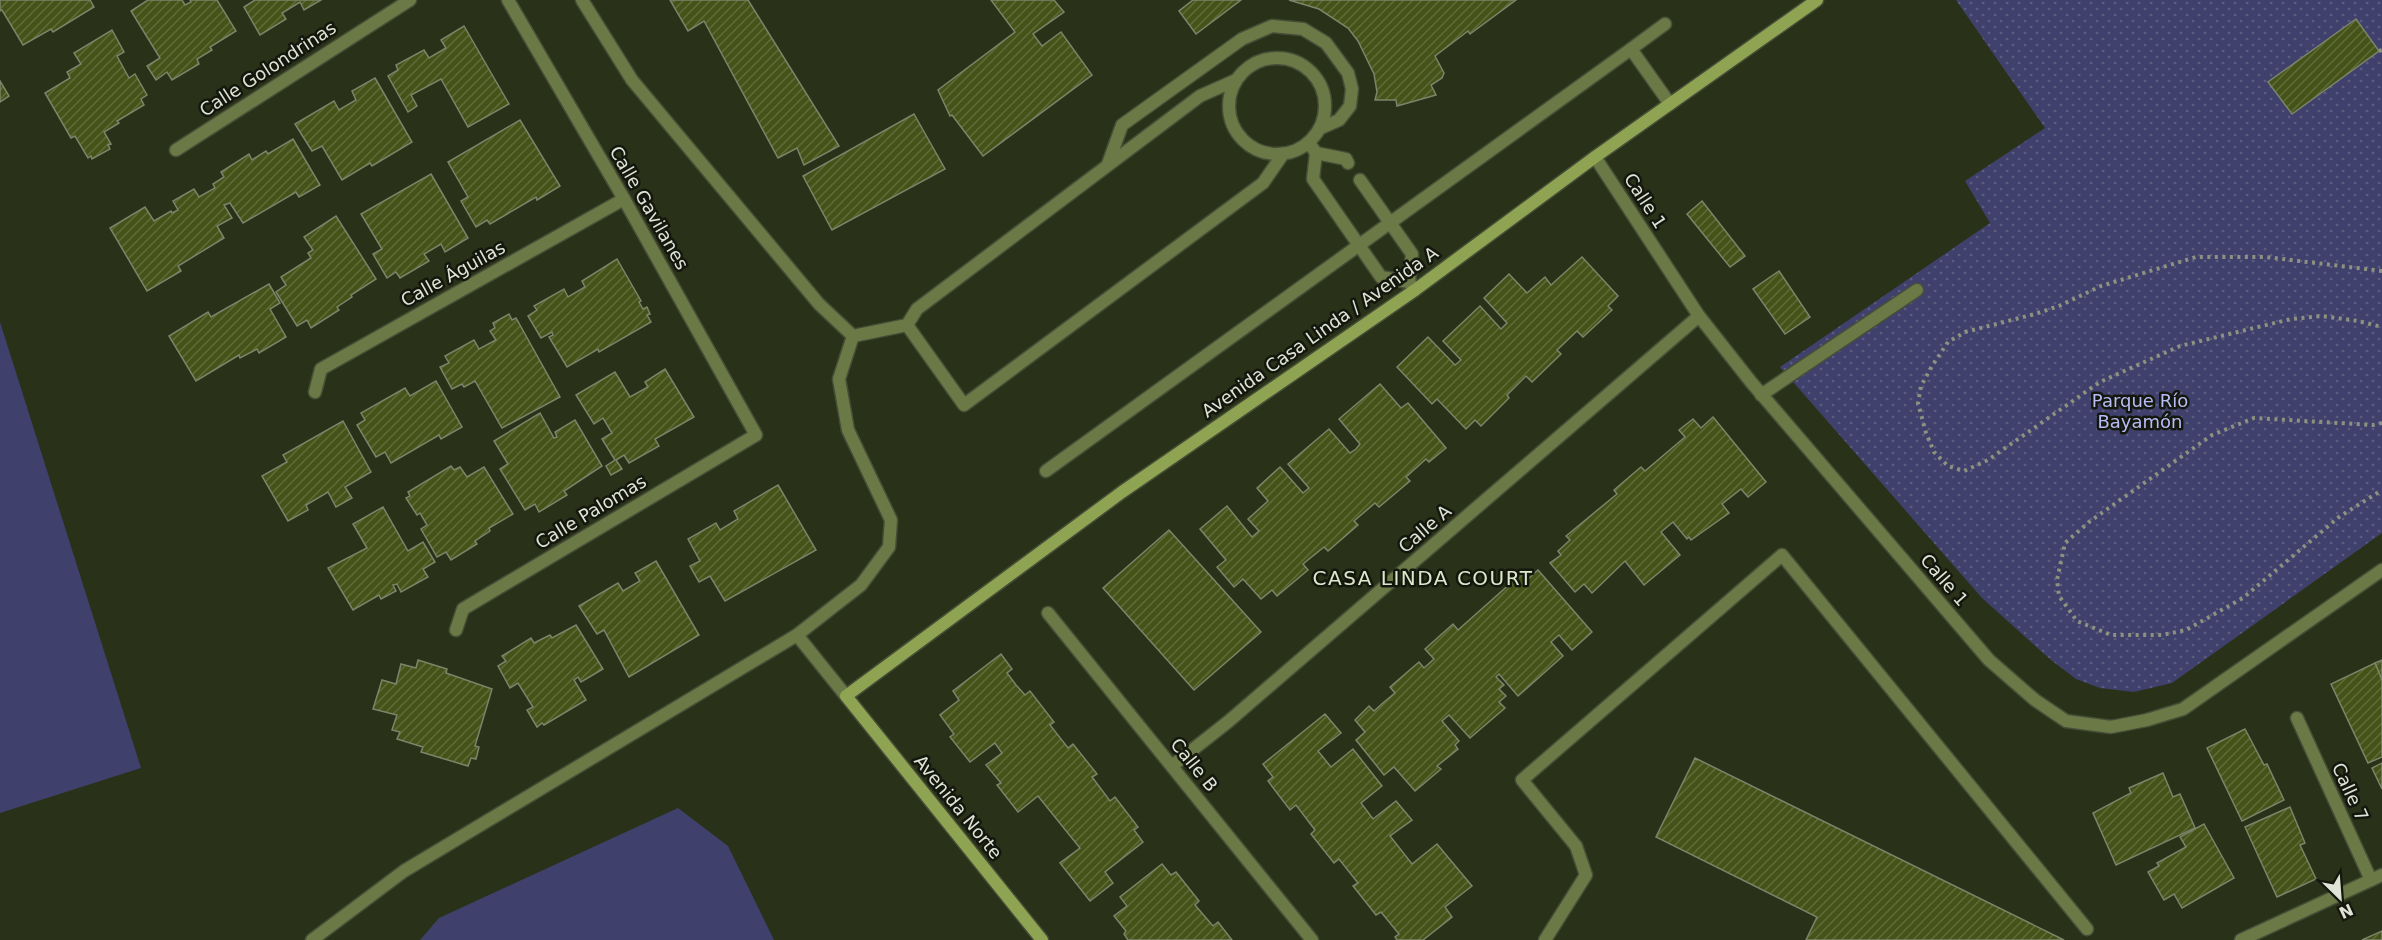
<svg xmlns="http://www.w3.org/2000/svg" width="2382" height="940" viewBox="0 0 2382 940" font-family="'DejaVu Sans',sans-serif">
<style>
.grass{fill:#3f416c}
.park{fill:url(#park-dots)}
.building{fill:url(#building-hatch);stroke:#7c846a;stroke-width:1.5}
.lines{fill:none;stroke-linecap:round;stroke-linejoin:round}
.lane-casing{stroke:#474e37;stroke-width:15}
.street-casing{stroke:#474e37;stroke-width:15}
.secondary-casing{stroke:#474e37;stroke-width:15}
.path{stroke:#8d9280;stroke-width:4;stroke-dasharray:3 4.5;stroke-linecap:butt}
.lane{stroke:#6b7947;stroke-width:12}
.street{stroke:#6b7947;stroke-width:12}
.secondary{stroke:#8ea452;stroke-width:12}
.labels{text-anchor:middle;stroke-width:5;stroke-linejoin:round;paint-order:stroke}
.street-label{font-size:18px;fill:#dfe4d6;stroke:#14170d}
.park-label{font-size:18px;fill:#b8bcf5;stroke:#14170d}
.neighbourhood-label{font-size:20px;letter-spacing:1.5px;fill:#dee7ca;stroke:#14170d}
</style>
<defs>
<pattern id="park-dots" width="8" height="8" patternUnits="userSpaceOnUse" patternTransform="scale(1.5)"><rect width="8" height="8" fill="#3f416c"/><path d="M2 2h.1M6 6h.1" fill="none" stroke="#5a5c80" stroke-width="1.8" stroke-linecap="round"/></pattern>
<pattern id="building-hatch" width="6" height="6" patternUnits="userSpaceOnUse" patternTransform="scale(1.5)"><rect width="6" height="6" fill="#455319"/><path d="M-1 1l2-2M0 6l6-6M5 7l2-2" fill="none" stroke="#5f6c3a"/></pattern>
</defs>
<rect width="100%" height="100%" fill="#2a3119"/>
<!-- grass -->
<g class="grass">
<path d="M0,322L141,768L0,813Z"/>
<path d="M678,808L728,846L774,940H420L439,918Z"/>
</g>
<!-- park -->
<path class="park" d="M1956,0H2382V533L2172,683L2134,692L2100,688L2076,679L2051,660L1982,598L1780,367L1990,223L1965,181L2045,128Z"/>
<!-- building -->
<g class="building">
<path d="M0,0H90L94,7L53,32L51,29L23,45L2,10L0,11Z"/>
<path d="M148,0H182L185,5L191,2L190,0H217L236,31L210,47L212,50L197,59L199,64L172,80L167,72L156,80L147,66L160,58L131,11Z"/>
<path d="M255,0H321L304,10L300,2L282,13L286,19L260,35L244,7Z"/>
<path d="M670,0H748L839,146L804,165L797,148L778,158L704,21L688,31Z"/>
<path d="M991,0H1054L1064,12L1033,34L1042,46L1061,32L1092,75L983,156L952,115L950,116L938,90L1015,32Z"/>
<path d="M1193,0H1241L1196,34L1179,11Z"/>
<path d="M1289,0H1516L1470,34L1468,31L1435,56L1444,73L1442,78L1431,85L1436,95L1397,106L1396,100H1375L1377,92L1374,74L1358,41L1348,28L1319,9Z"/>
<path d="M2356,19L2379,51L2292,114L2268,82Z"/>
<path d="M464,26L509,104L468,127L441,79L411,95L417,106L408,112L388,76L398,70L396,65L424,50L429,58L446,48L441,40Z"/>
<path d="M112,30L124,52L117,56L129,78L135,74L147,95L141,99L144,105L117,121L119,123L104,132L111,144L108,145L110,149L92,159L91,156L88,158L75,136L71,138L45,93L70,78L67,72L81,64L74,53Z"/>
<path d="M375,78L412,142L372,166L370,163L342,180L322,146L312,151L295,124L334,101L339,110L356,100L352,91Z"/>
<path d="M0,81L9,96L0,102Z"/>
<path d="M914,114L945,169L832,230L803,176Z"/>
<path d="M520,120L560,186L537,200L536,197L490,224L487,220L476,227L461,201L468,197L448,162Z"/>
<path d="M293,139L320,185L299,197L296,192L243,223L230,203L224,205L232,218L217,226L224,238L178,266L181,271L147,291L110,228L145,207L154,221L171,211L172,213L178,210L173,201L194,189L199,197L215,188L213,184L224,177L221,172L249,154L252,160L266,151L268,154Z"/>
<path d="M431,174L468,238L445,252L441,244L424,254L429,261L400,278L396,272L387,278L373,254L382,249L361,214Z"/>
<path d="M1702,201L1745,256L1730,267L1687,214Z"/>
<path d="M336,216L376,279L351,295L352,297L337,307L339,310L311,328L307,320L297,326L276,292L286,285L281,277L311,258L308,253L313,250L304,237Z"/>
<path d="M1582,257L1618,296L1608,306L1612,310L1583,337L1577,331L1557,350L1561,354L1532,382L1526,376L1507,395L1509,398L1481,426L1475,420L1466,429L1437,399L1432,404L1397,367L1428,337L1455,365L1461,360L1443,341L1480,306L1501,329L1507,323L1484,298L1509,274L1527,293L1545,277L1551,285Z"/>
<path d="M617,259L641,301L639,302L643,309L647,307L650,314L647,315L651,322L599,352L598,349L567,367L549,337L553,335L552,332L541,338L528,316L537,310L534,306L564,289L568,297L585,287L582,281Z"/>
<path d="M1779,271L1810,317L1785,334L1753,289Z"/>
<path d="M269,284L280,303L270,309L286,337L259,353L257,349L240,358L239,355L196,381L169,336L208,312L211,317Z"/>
<path d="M509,314L512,320L516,318L560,397L502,428L475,381L464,387L462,384L452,389L440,367L449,363L445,356L474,340L479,349L496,340L490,331L495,328L493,323Z"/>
<path d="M665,369L694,417L655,439L659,446L629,463L624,455L616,460L622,469L611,475L606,466L615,460L602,439L612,433L603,418L594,424L576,395L615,372L630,397L648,387L645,382Z"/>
<path d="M436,381L462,427L441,439L439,435L391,463L385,452L376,457L357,425L365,420L361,413L405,388L410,396Z"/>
<path d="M1380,384L1401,408L1408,403L1446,448L1429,462L1426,459L1406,477L1410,481L1379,507L1375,503L1354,521L1358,525L1328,551L1324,547L1303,564L1308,570L1277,596L1272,590L1261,599L1243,579L1234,587L1217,567L1226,560L1200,529L1227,506L1252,537L1259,531L1248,519L1268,501L1257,488L1280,467L1303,493L1309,488L1288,464L1329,429L1350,453L1356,449L1360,444L1339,419Z"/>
<path d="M540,413L554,438L557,437L555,432L575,420L602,466L564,491L567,495L539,512L535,504L525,510L500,469L508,464L494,441Z"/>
<path d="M1713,417L1766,482L1748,497L1741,489L1722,504L1729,513L1691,540L1689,537L1687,539L1673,522L1661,532L1680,555L1644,585L1625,561L1592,593L1584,584L1575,592L1550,563L1561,555L1558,551L1570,540L1566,536L1617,494L1614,490L1641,467L1645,471L1685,437L1679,430L1693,419L1701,428Z"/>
<path d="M343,421L371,472L345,487L352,498L336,507L328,492L306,505L308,510L288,521L262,476L287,462L283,455Z"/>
<path d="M451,466L454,470L460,467L467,477L484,467L513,514L489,528L490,531L475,541L477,544L451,560L446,552L437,557L421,529L427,525L420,513L417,515L406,498L410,496L408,492Z"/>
<path d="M778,485L816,550L725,601L710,576L699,582L690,566L700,561L688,539L716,523L720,530L738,519L734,511Z"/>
<path d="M383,507L408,551L423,542L435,562L423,569L428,577L401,592L397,584L393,585L396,591L381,599L379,595L353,610L328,568L367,548L353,524Z"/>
<path d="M1169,530L1261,632L1194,690L1103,588Z"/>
<path d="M656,561L699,635L629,677L604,630L597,634L579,606L618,583L623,591L640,581L635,573Z"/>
<path d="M1538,570L1592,632L1572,650L1559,635L1551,642L1563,656L1518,696L1499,674L1496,677L1504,685L1499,689L1506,696L1499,702L1505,708L1470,738L1449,715L1442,721L1459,741L1455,745L1458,749L1437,766L1441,769L1415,791L1394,767L1384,775L1356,740L1365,732L1355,720L1369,706L1374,711L1384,702L1395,693L1390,687L1419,662L1424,668L1434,659L1425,649L1453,624L1458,630L1521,574L1527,580Z"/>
<path d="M576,625L603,669L581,682L578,677L574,680L586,700L544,725L542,723L537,727L527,710L533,707L518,683L510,688L498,666L506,661L502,656L531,638L534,643L550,635L552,638Z"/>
<path d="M1001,654L1012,669L1007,673L1016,685L1025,695L1030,691L1054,722L1050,725L1068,748L1073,744L1097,774L1092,777L1110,801L1115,797L1138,827L1134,830L1143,842L1105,872L1113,883L1090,901L1060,863L1080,848L1038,796L1018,812L997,785L1001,783L986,765L1002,753L995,743L970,762L950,737L954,734L940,715L959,700L953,691Z"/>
<path d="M418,660L447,669L446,673L492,689L475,746L479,747L476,759L471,758L468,766L421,752L423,747L397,739L400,732L392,730L397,715L373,709L382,680L396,684L401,664L416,668Z"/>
<path d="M2382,660V680L2375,663Z"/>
<path d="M2375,663L2382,680V757L2368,763L2331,684Z"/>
<path d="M1325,714L1341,733L1318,751L1331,767L1353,749L1382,786L1361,803L1373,819L1396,801L1412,820L1390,836L1412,864L1437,844L1472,886L1445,907L1452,917L1423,940H1397L1395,937L1399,934L1381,912L1376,915L1353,886L1358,883L1339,859L1334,863L1311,834L1315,830L1296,805L1290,810L1268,781L1273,777L1263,764Z"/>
<path d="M2245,729L2264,765L2267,764L2284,800L2242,821L2207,748Z"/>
<path d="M1695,758L2064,940H1806L1817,917L1656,837Z"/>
<path d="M2382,763V789L2372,768Z"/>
<path d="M2163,773L2173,797L2180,794L2195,828L2116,865L2093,813L2131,793L2129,788Z"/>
<path d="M2290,807L2305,843L2300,845L2316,879L2277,897L2245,827Z"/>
<path d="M2204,824L2234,878L2182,908L2174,894L2164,900L2148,872L2159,866L2157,863L2186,847L2180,837Z"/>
<path d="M1162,864L1171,875L1176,872L1199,901L1195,905L1213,926L1218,922L1232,940H1128L1124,934L1126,931L1114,916L1127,906L1120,897Z"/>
<path d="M2382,931V940H2362Z"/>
</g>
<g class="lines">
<!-- lane casing -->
<g class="lane-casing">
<g id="lane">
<path d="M582,0L632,80L819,304L853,336L907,325L917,309L1200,96L1236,80"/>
<path d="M1631,49L1665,24"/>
<circle cx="1277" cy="106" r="48"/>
<path d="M1309,143L1316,153L1313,179L1381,277L1409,282L1415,290"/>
<path d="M1316,153L1346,159L1348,163"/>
<path d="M1108,164L1122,125L1242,39L1272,26L1303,29L1326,43L1348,73L1352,89L1350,106L1339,120L1321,128"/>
<path d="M1360,180L1412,254L1409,282"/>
<path d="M907,325L964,405L1263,183L1283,154"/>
<path d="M1761,395L1917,290"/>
<path d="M1046,471L1631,49L1670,104"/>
<path d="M797,635L861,585L889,547L891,520L848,430L839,379L853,336"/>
</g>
</g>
<!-- street casing -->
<g class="street-casing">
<g id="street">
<path d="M176,150L410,0"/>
<path d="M1595,157L1699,316L1751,382L1989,660L2035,700L2066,721L2111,727L2147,720L2183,709L2382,570"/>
<path d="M315,392L321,369L624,199"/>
<path d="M1048,613L1312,940"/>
<path d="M456,630L463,609L756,435L624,199L508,0"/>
<path d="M2297,718L2371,880"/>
<path d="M1172,766L1229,721L1699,316"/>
<path d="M312,940L404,871L797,635L846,696"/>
<path d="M1545,940L1586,875L1576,846L1522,780L1782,555L2087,929"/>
<path d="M2241,940L2382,875"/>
</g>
</g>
<!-- secondary casing -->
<g class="secondary-casing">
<path id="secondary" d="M1042,940L846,696L1122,492L1415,290L1595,157L1817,0"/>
</g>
<!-- path -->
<g class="path">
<path d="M2379,51L2382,50"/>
<path d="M2382,271L2266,257H2196L2101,286L2059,306L2035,314L1965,332L1948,342L1932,366L1921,386L1918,403L1926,433L1934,452L1948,466L1964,471L1988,460L2100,382L2180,346L2291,319L2322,316L2358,321L2382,327"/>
<path d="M2382,423L2373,425L2254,418L2212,435L2089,522L2065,543L2057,580L2059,596L2077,621L2111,635H2162L2186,630L2243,598L2339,517L2382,490"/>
</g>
<!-- lane -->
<use href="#lane" class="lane"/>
<!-- street -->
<use href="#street" class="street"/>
<!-- secondary -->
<use href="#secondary" class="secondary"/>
</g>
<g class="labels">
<!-- street labels -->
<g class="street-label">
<text transform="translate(268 69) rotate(-33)" y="6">Calle Golondrinas</text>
<text transform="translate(1645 201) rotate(57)" y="6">Calle 1</text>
<text transform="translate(649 208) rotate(60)" y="6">Calle Gavilanes</text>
<text transform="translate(453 274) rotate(-29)" y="6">Calle Águilas</text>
<text transform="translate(1320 332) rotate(-35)" y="6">Avenida Casa Linda / Avenida A</text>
<text transform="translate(591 512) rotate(-31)" y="6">Calle Palomas</text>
<text transform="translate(1425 529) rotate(-41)" y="6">Calle A</text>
<text transform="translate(1944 580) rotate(49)" y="6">Calle 1</text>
<text transform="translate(1194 765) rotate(51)" y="6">Calle B</text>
<text transform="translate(2350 792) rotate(65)" y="6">Calle 7</text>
<text transform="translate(958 807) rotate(51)" y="6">Avenida Norte</text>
</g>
<!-- park labels -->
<g class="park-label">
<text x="2140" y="407">Parque Río<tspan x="2140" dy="21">Bayamón</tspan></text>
</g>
<!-- neighbourhood labels -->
<g class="neighbourhood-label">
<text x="1423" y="585">CASA LINDA COURT</text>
</g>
</g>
<!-- north arrow -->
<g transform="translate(2340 898) rotate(155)" stroke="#14170d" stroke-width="4.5" paint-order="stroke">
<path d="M0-4.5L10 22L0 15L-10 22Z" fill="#dfe4d6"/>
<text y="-9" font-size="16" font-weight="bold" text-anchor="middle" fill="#dfe4d6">N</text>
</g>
</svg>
